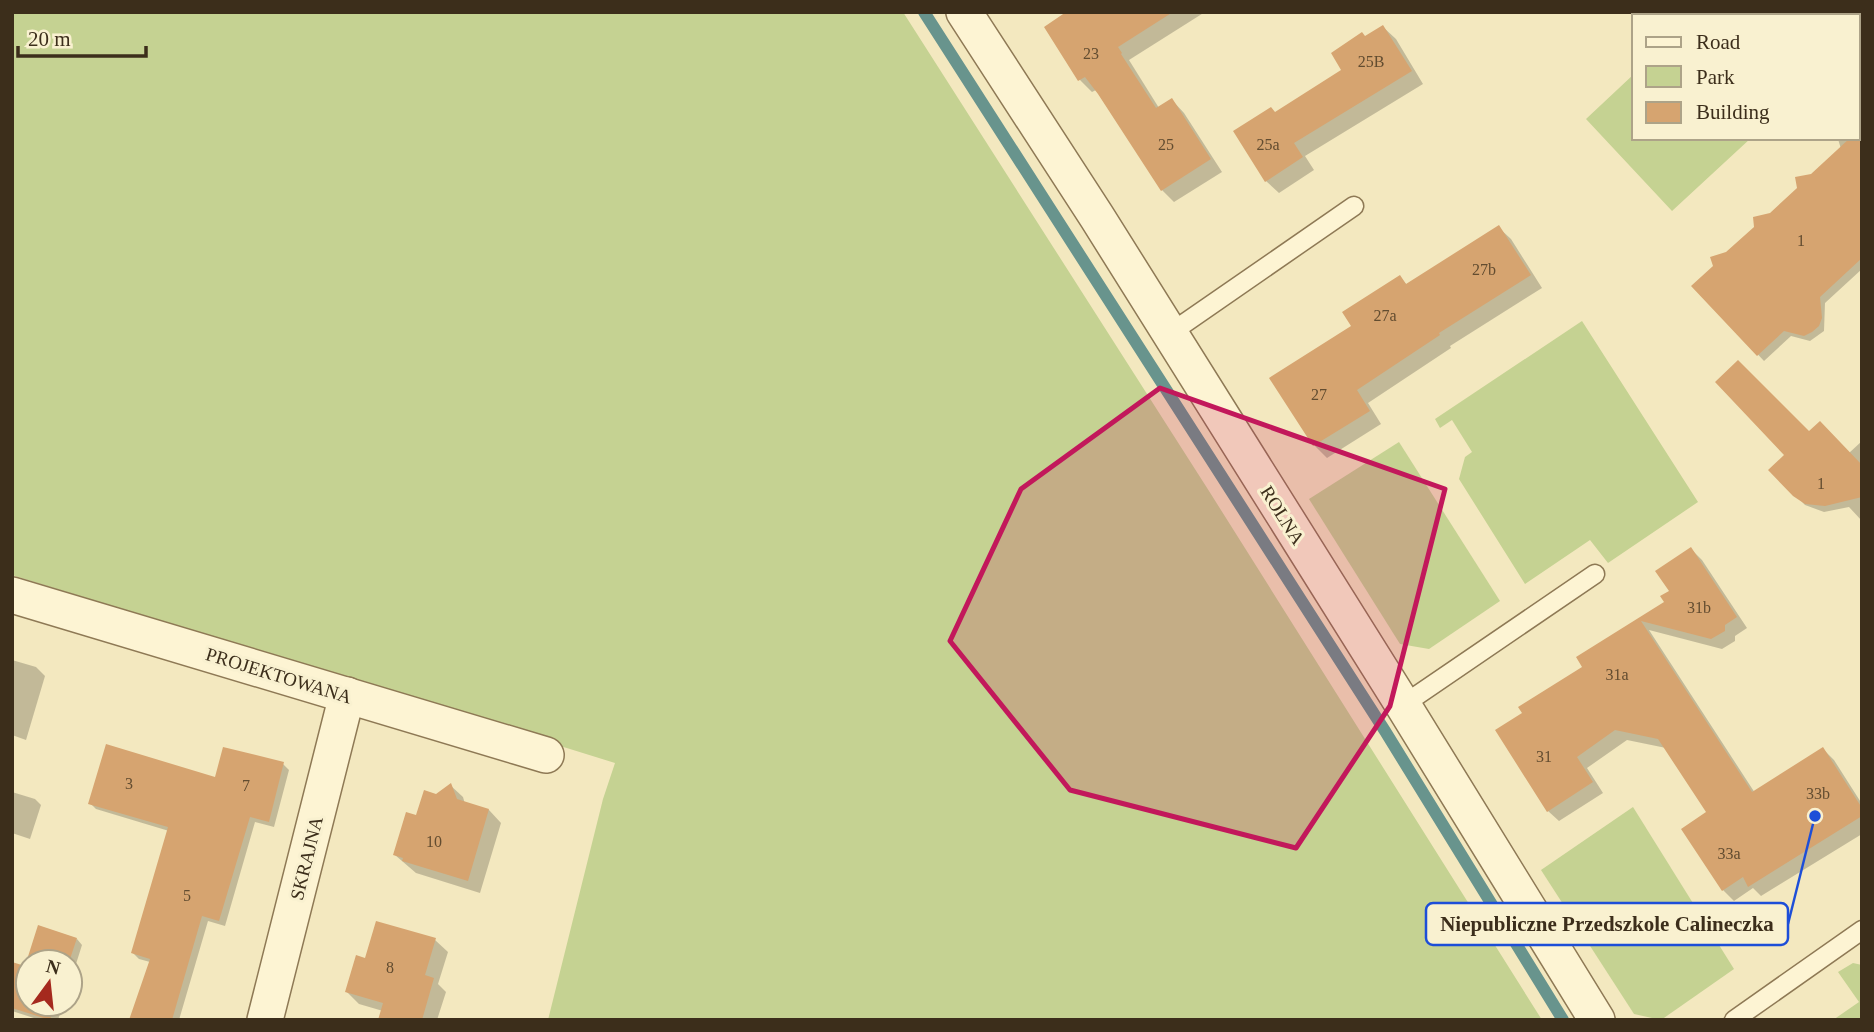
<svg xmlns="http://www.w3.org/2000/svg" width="1874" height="1032" viewBox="0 0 1874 1032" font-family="'Times New Roman',serif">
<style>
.green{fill:#c5d292}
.shadow{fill:#0003}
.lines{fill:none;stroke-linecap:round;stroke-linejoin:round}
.stream{stroke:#68948d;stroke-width:12}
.building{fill:#d6a470}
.service-casing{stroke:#8e7955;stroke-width:21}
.minor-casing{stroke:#8e7955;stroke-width:38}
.service{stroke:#fdf4d3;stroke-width:18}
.minor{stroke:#fdf4d3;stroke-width:35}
.marked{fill:#c2185b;fill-opacity:0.2;stroke:#c2185b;stroke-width:5;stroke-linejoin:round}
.labels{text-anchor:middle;stroke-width:6;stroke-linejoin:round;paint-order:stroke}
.number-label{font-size:16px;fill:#624c30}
.street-label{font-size:19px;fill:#3c2e1b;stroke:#f9f1d0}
.leader{fill:none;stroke:#1d4ed8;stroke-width:2.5}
.callout-dot{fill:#1d4ed8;stroke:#f9f1d0;stroke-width:2.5}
.callout{fill:#f9f1d0;stroke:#1d4ed8;stroke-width:2.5}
.callout-label{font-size:21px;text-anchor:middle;font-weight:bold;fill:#3c2e1b}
</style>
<rect width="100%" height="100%" fill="#f3e8bf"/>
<!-- green -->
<g class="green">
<path d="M12,12H903L1209,491L1542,1020H548L603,799L615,763L12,575Z"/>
<path d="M1657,12H1773L1776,16H1660Z"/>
<path d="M1634,74V138H1751L1672,211L1586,119Z"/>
<path d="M1582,321L1698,502L1608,563L1590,540L1525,584L1459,479L1465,457L1472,452L1452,420L1440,428L1435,419Z"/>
<path d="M1399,442L1500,601L1429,649L1400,644L1309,499Z"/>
<path d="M1633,807L1734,969L1661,1020L1634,1014L1541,870Z"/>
<path d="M1853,963L1862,965V1020H1833L1859,1002L1838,972Z"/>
</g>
<!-- shadow -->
<g class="shadow">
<path d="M1069,12H1205L1129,60L1159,108L1172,100L1184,113L1222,172L1174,202L1162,190L1096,90L1092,92L1080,80Z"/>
<path d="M1383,27L1396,39L1423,84L1305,156L1314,170L1279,193L1266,181L1276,114L1344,70L1365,38Z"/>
<path d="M1862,128V269L1825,303L1824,331L1810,341L1791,336L1764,361L1694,286L1841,149L1838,139L1858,138Z"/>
<path d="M1498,227L1511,239L1542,288L1450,346L1451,348L1368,403L1381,424L1327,458L1314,445L1354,327L1400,277L1407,285Z"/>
<path d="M1809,434L1849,453L1862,441V521L1849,507L1824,512L1805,505L1771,470Z"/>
<path d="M1691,549L1702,560L1747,628L1735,636V641L1722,649L1649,630L1755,793L1823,749L1834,760L1862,804V834L1761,896L1753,888L1734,901L1723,890L1708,813L1666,748L1627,740L1587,768L1603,793L1559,821L1548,811L1524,713L1585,667L1579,658L1667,603Z"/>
<path d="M12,660L36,667L45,676L26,740L12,735Z"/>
<path d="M283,764L289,770L274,827L255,822L225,926L208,921L179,1020H131L150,962L139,959L133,953L169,831L96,809L90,803Z"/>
<path d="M450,785L463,797L465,804L489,810L501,823L480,893L416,873L395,855L417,817L436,796Z"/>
<path d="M12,792L35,799L41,805L30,839L12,833Z"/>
<path d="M77,939L82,945L70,983V962H28Z"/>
<path d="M435,940L448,952L438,984L446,992L437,1020H380L383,1011L359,1004L347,992L366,960Z"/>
<path d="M28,963V1004H63L58,1020H40L12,1011V964L26,968Z"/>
</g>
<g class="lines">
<!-- stream -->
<path class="stream" d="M924,12L1385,731L1563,1020"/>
</g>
<!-- building -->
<g class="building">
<path d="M1066,12H1173L1118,47L1122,53L1121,54L1156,108L1172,98L1211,159L1161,191L1098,94L1085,77L1078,81L1044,27Z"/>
<path d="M1383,25L1412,71L1294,143L1303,157L1265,182L1233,131L1271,107L1275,112L1341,70L1331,53L1362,32L1365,36Z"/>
<path d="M1862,127V258L1820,297L1822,318L1819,326L1812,332L1804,336L1784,331L1757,356L1691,286L1713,266L1710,257L1726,252L1754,227L1753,217L1770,213L1797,188L1795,177L1811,174L1850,138H1858V131Z"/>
<path d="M1499,225L1531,275L1439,333L1440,335L1357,390L1370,411L1313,446L1269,378L1351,326L1342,312L1400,275L1406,284Z"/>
<path d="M1738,360L1809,431L1820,421L1862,465V497L1825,506L1805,504L1793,496L1768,470L1784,455L1715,382Z"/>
<path d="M1691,547L1737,617L1725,625V631L1711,639L1641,621L1752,792L1823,747L1862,808V816L1748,887L1743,877L1722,891L1681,829L1706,812L1658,739L1615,730L1577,757L1593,782L1547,812L1495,730L1522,713L1518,707L1582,667L1576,657L1664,602L1660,596L1669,591L1655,571Z"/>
<path d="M106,744L215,777L223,747L284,762L269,822L250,817L219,921L202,916L172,1020H129L150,959L131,953L168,827L88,804Z"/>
<path d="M451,783L457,799L489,809L468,881L402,861L403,858L393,855L406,812L416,815L424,790L436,794Z"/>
<path d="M376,921L436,938L425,975L434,978L422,1020H378L383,1003L345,992L356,955L365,958Z"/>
<path d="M38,925L77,938L69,962H28V1004H55L50,1020L12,1008V962L25,966Z"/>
</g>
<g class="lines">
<!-- service casing -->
<g class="service-casing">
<g id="service">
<path d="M1169,334L1354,206"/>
<path d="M1403,705L1595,574"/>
<path d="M1734,1020L1862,930"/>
</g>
</g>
<!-- minor casing -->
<g class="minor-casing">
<g id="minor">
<path d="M964,12L1097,217L1403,705L1597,1020"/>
<path d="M12,595L546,755"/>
<path d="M265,1020L347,695"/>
</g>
</g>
<!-- service -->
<use href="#service" class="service"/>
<!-- minor -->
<use href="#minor" class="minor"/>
</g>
<!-- marked area -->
<path class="marked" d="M1160,388L1445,489L1390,706L1296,848L1070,790L950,641L1021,489Z"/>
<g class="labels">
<!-- number labels -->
<g class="number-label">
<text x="1091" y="59">23</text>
<text x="1371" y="67">25B</text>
<text x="1166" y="150">25</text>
<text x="1268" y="150">25a</text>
<text x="1801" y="246">1</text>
<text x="1484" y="275">27b</text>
<text x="1385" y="321">27a</text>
<text x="1319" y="400">27</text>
<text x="1821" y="489">1</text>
<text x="1699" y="613">31b</text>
<text x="1617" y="680">31a</text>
<text x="1544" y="762">31</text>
<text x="129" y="789">3</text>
<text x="246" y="791">7</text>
<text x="1818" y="799">33b</text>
<text x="434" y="847">10</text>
<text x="1729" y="859">33a</text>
<text x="187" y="901">5</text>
<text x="390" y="973">8</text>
</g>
<!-- street labels -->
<g class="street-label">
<text transform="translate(1283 515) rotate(58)" y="7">ROLNA</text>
<text transform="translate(279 675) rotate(17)" y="7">PROJEKTOWANA</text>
<text transform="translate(306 858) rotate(-76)" y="7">SKRAJNA</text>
</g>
</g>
<!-- callouts -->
<path class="leader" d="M1815 816L1788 924"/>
<circle class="callout-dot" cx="1815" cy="816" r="7"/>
<rect class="callout" x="1426" y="903" width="362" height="42" rx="7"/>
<g class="callout-label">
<text x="1607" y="931">Niepubliczne Przedszkole Calineczka</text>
</g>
<!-- border -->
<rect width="1874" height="1032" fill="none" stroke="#3c2e1b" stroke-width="28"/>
<!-- legend -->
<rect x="1632" y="14" width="228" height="126" fill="#f9f1d0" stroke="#ada388" stroke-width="2"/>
<rect x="1646" y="37" width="35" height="10" fill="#fdf4d3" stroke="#ada388" stroke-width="2"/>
<text x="1696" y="49" font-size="21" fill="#3c2e1b">Road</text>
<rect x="1646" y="66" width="35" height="21" fill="#c5d292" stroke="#ada388" stroke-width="2"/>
<text x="1696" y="84" font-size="21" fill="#3c2e1b">Park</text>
<rect x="1646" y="102" width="35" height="21" fill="#d6a470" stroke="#ada388" stroke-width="2"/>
<text x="1696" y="119" font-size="21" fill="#3c2e1b">Building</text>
<!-- north arrow -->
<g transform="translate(49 983) rotate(15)"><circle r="33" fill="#f9f1d0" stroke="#ada388" stroke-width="2"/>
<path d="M0-5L12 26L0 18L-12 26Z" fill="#a5291e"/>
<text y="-10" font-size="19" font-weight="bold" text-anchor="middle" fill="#3c2e1b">N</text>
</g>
<!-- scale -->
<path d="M18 46v10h128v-10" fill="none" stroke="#3c2e1b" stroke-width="3.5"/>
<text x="28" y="46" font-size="21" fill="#3c2e1b" stroke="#f9f1d0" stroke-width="5" paint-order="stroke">20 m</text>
</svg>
